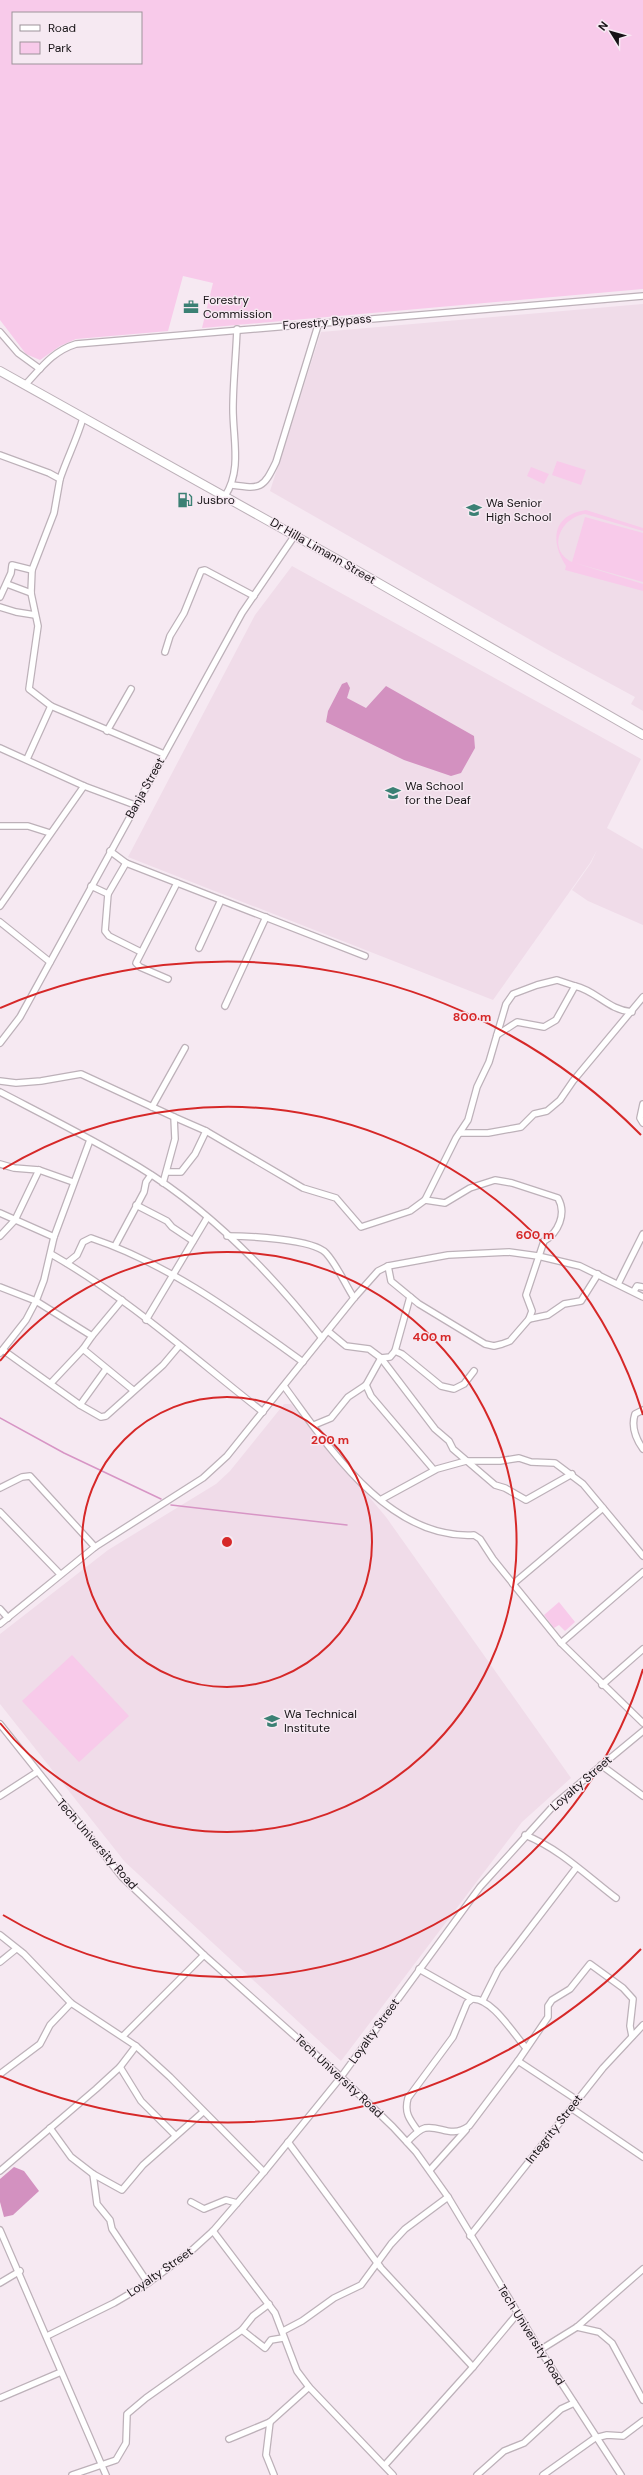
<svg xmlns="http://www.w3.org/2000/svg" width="643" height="2475" viewBox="0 0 643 2475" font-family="'DM Sans',sans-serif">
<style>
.built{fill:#f0dce9}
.green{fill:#f8caea;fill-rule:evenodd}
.forest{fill:#d391c0}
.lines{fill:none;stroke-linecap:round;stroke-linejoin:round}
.stream{stroke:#d795c5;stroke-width:1.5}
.minor-casing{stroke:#bdb1b9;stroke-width:8}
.highway-casing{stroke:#bdb1b9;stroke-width:10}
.minor{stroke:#fff;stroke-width:5.5}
.highway{stroke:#fff;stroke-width:8}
.ring{fill:none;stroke:#d62828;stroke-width:2}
.labels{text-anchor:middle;stroke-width:3;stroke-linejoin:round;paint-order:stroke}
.poi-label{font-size:12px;fill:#171316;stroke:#f6e9f2;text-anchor:start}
.street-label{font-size:12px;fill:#171316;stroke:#f6e9f2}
.centre{fill:#d62828;stroke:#f6e9f2;stroke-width:2}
.ring-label{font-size:12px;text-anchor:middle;font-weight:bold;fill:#d62828;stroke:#f6e9f2;stroke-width:3;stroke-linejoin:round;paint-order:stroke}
</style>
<rect width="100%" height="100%" fill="#f6e9f2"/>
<!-- built -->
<g class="built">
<path d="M643,304V711L631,704L635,697L550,651L270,491L321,332Z"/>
<path d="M292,566L641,759L607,828L643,849V925L588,901L572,890L591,863L597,850L590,863L493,1000L128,857L255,615Z"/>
<path d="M284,1404H291L386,1517L571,1778L522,1822L341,2061L125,1862L0,1704V1634L108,1550L216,1484L230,1471Z"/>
</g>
<!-- green -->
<g class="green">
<path d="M0,0H643V289L202,328L213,283L183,276L168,331L76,339L60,346L40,360L26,354L0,320ZM13,13H141V63H13Z"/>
<path d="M557,461L586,470L581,485L552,475Z"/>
<path d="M531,467L549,474L544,484L527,476Z"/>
<path d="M586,510L643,528V531L585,514C561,517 546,549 572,562L585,517L643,533V582L575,563L643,584V591L565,570L566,566C550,541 552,515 586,510Z"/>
<path d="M559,1602L575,1622L565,1631L559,1625L554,1628L544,1615Z"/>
<path d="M72,1655L129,1716L79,1762L22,1701Z"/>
</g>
<!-- forest -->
<g class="forest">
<path d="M347,682L350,688L347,698L366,708L386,686L474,736L475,748L461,773L451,776L404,760L326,722L328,711L342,684Z"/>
<path d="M14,2167L24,2171L39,2191L13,2215L4,2217L0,2202V2179Z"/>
</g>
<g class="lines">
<!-- stream -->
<g class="stream">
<path d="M0,1418L64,1453L161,1499"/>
<path d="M171,1505L347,1525"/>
</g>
<!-- minor casing -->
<g class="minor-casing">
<g id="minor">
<path d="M0,332L18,353L40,369"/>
<path d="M26,384C41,368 53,351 76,344L643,296"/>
<path d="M0,455L49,473L60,479C67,458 77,439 83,418"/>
<path d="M232,485C261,489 263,489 276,462L319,322"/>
<path d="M225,496C242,470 233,439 233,409C233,383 236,356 237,329"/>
<path d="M32,570L54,513L60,479"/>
<path d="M7,584L31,593"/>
<path d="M0,597L11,573L12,565L32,570L31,593L38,626L29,689L51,706L27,759"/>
<path d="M0,607L16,612L35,615"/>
<path d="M165,652L170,636L184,613L201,571L205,570L254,596"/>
<path d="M51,706L164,754"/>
<path d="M107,731L131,689"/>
<path d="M0,748L84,786L135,805"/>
<path d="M0,826H28L50,833"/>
<path d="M110,851L126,863L365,956"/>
<path d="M91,886L108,894L105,931L109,936L141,952"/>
<path d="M108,894L126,863"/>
<path d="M0,906L84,786"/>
<path d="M0,922L50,962"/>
<path d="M199,948L221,900"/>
<path d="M168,979L140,967L136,963L177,883"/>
<path d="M225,1006L266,917"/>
<path d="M497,1035L517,1022L544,1027L556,1020L575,986C597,991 608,1010 632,1012"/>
<path d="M0,1043L20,1017L242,613L295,535"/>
<path d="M0,1081L16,1083L41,1081L81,1074L174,1117L175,1139L163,1183"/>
<path d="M0,1092C46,1116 94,1140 139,1167C210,1210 271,1273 322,1338"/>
<path d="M643,1104L640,1118L643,1123"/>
<path d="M152,1107L185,1048"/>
<path d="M174,1117L206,1131L303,1188L336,1198L361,1227L410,1211L425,1200L445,1203L470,1188L495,1180L512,1183L558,1198C567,1214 558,1233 544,1241L526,1295L532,1311L529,1319"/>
<path d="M460,1133H488L521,1127L534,1114L547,1111L560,1100L573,1081L643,997"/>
<path d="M0,1164L14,1168L39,1170L73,1182"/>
<path d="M167,1172H181L195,1154L206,1131"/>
<path d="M425,1200L456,1138L468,1120L477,1087L489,1062L506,1004L513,994L537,985L557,980L575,986"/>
<path d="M136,1205L167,1221L172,1227L193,1241"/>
<path d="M0,1213L54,1237"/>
<path d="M0,1236L15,1220L39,1170"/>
<path d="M227,1236C248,1236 313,1239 326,1253C337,1265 345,1284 354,1298"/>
<path d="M115,1246L144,1192L146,1182L151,1175"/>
<path d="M51,1254C128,1298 194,1358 263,1412"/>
<path d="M67,1263L77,1255L83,1242L91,1238C169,1264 236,1314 303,1362"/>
<path d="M388,1266L391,1281L419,1304L485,1344L494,1346L502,1344L510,1341L529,1319L548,1315L564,1304L581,1301L598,1274"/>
<path d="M618,1284L643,1234"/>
<path d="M0,1287L36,1301L92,1336L83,1349L133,1390"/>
<path d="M634,1291L637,1286L643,1287"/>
<path d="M146,1320L207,1218"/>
<path d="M328,1331L346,1346L369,1349L381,1358L435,1429L449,1441L453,1449L495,1485L505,1488L526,1500L572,1474"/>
<path d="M92,1336L122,1300"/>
<path d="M3,1350L80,1405L101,1417L106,1416L163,1365L179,1346"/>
<path d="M395,1351L410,1297"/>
<path d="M0,1353L26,1320L36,1301L44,1280L54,1237L90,1140"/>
<path d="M51,1383L83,1349"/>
<path d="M366,1385L371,1396L434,1470"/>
<path d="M284,1386C328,1446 388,1540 474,1535L480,1539L493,1559L561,1643L643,1723"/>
<path d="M80,1405L106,1369"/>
<path d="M643,1410L635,1414C631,1426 636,1439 643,1449"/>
<path d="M314,1425L331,1418L348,1397L366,1385L381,1358L390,1357L395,1351L402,1354L441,1386L454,1389L464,1384L474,1371"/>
<path d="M0,1488L22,1477L30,1476L95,1547"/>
<path d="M382,1499L437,1469L466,1461H500L519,1458L531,1462L555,1463L583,1484L643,1556"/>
<path d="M0,1512L60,1574"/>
<path d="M513,1584L603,1508"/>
<path d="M0,1609L8,1618"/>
<path d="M0,1624L95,1547L203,1478L227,1456L354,1298L378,1271L388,1266L448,1255L509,1252L538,1256L580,1266L643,1297"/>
<path d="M561,1643L643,1572"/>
<path d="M602,1685L643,1649"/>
<path d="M0,1724L122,1877L204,1955L341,2077L393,2127L416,2152L448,2197L540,2350L621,2475"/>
<path d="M601,1765L643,1796"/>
<path d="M0,1796L37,1772"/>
<path d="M525,1835C560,1849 586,1875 616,1898"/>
<path d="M0,1935L24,1954L71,2003L136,2046L170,2077L264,2172"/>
<path d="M0,1962L16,1949"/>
<path d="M419,1969L472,1999"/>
<path d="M483,2000L498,1970L576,1868"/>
<path d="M123,2036L204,1955"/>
<path d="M518,2061L577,2100"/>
<path d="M120,2067L141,2101L175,2135"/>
<path d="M0,2074L40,2044L50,2025L71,2003"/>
<path d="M571,2108L643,2157"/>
<path d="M50,2128L71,2157L93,2174L122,2190L143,2165L203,2112"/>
<path d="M418,2131C409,2119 404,2112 408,2098L453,2037L467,2003L472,1999C491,1997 513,2033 526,2048"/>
<path d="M288,2142L381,2268L473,2367"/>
<path d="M407,2142C412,2137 418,2130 425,2128C441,2125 450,2139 469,2126L518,2061L548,2017V2006L552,2000L570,1989L590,1964L623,1988L633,1999L630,2026L632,2036"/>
<path d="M430,2170L466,2130"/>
<path d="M0,2171L96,2089L120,2067L136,2046"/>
<path d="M93,2174L97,2204L110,2220L112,2229L148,2283"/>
<path d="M191,2202L204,2209L226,2200L237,2203"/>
<path d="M0,2230L106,2475"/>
<path d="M213,2231L275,2313L297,2371L309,2387L393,2475"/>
<path d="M470,2236L603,2068L643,2025"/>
<path d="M0,2283L20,2271"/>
<path d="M577,2327L599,2332L612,2343L643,2400"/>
<path d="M242,2330L265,2348L271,2340L283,2338"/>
<path d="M283,2331L302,2321L334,2298L361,2285L391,2244L405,2229L448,2197"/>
<path d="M47,2336L114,2303L148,2283L191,2251L213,2231L264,2172L341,2077L480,1887L556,1803L643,1731"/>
<path d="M540,2350L577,2327L643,2269"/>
<path d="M0,2398L61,2372"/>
<path d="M270,2422L266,2455L274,2475"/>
<path d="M229,2439L270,2422L309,2387"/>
<path d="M385,2465L473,2367L518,2313"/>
<path d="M72,2475L116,2460L126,2443L127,2414L146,2398L242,2330L253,2316L269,2304"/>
<path d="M477,2475L504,2451L524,2443L561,2409L574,2403"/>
<path d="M543,2475L595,2438L607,2435L623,2436L643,2421"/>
</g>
</g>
<!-- highway casing -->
<g class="highway-casing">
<path id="highway" d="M0,371L342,562L643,735"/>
</g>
<!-- minor -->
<use href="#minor" class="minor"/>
<!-- highway -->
<use href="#highway" class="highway"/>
</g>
<!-- distance rings -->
<g class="ring">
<circle cx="227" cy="1542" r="145"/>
<path d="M0 1361A290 290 0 1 1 0 1723"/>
<path d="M643 1669A435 435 0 0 1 3 1915M3 1169A435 435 0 0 1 643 1415"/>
<path d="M641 1949A580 580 0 0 1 0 2076M0 1008A580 580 0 0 1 641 1135"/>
</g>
<!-- icons -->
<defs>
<g id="office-bare" transform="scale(1.2)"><path d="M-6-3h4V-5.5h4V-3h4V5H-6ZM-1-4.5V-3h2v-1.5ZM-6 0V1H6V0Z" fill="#3b8074" stroke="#f6e9f2" stroke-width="2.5" paint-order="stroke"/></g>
<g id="fuel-bare" transform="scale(1.2)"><path d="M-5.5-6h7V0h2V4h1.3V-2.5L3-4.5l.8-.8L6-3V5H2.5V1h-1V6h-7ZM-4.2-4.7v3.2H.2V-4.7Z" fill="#3b8074" stroke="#f6e9f2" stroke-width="2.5" paint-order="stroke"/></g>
<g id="school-bare" transform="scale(1.2)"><path d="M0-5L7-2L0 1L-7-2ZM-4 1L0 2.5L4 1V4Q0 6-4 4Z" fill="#3b8074" stroke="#f6e9f2" stroke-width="2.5" paint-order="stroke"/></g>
</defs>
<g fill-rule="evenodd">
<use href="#office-bare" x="191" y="307"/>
<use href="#fuel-bare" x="185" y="500"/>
<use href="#school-bare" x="474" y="510"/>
<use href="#school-bare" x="393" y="793"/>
<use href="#school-bare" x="272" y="1721"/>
</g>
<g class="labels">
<!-- poi labels -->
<g class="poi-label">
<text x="203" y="304">Forestry<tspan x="203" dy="14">Commission</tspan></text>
<text x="197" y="504">Jusbro</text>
<text x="486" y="507">Wa Senior<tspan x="486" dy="14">High School</tspan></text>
<text x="405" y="790">Wa School<tspan x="405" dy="14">for the Deaf</tspan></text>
<text x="284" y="1718">Wa Technical<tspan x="284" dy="14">Institute</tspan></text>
</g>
<!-- street labels -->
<g class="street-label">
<text transform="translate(327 322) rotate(-5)" y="4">Forestry Bypass</text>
<text transform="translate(323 551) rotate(30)" y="4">Dr Hilla Limann Street</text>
<text transform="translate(145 788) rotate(-61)" y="4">Banja Street</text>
<text transform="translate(581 1783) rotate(-41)" y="4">Loyalty Street</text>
<text transform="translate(97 1844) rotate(49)" y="4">Tech University Road</text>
<text transform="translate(374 2031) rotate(-54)" y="4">Loyalty Street</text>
<text transform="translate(339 2076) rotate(43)" y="4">Tech University Road</text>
<text transform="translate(554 2129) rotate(-52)" y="4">Integrity Street</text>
<text transform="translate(160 2272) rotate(-35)" y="4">Loyalty Street</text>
<text transform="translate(531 2335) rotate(58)" y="4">Tech University Road</text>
</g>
</g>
<circle cx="227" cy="1542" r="6" class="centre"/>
<g class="ring-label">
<text x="472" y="1021">800 m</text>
<text x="535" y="1239">600 m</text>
<text x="432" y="1341">400 m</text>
<text x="330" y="1444">200 m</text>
</g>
<!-- legend -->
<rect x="12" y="12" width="130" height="52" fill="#f6e9f2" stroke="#9d939a"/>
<rect x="20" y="25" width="20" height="6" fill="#ffffff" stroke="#9d939a"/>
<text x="48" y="32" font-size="12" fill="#171316">Road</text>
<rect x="20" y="42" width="20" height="12" fill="#f8caea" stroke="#9d939a"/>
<text x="48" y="52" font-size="12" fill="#171316">Park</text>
<!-- north arrow -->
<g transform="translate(611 32) rotate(307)" stroke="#f6e9f2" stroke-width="3" paint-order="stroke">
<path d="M0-3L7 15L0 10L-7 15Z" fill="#171316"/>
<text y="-6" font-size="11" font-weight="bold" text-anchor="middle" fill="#171316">N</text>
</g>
</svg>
